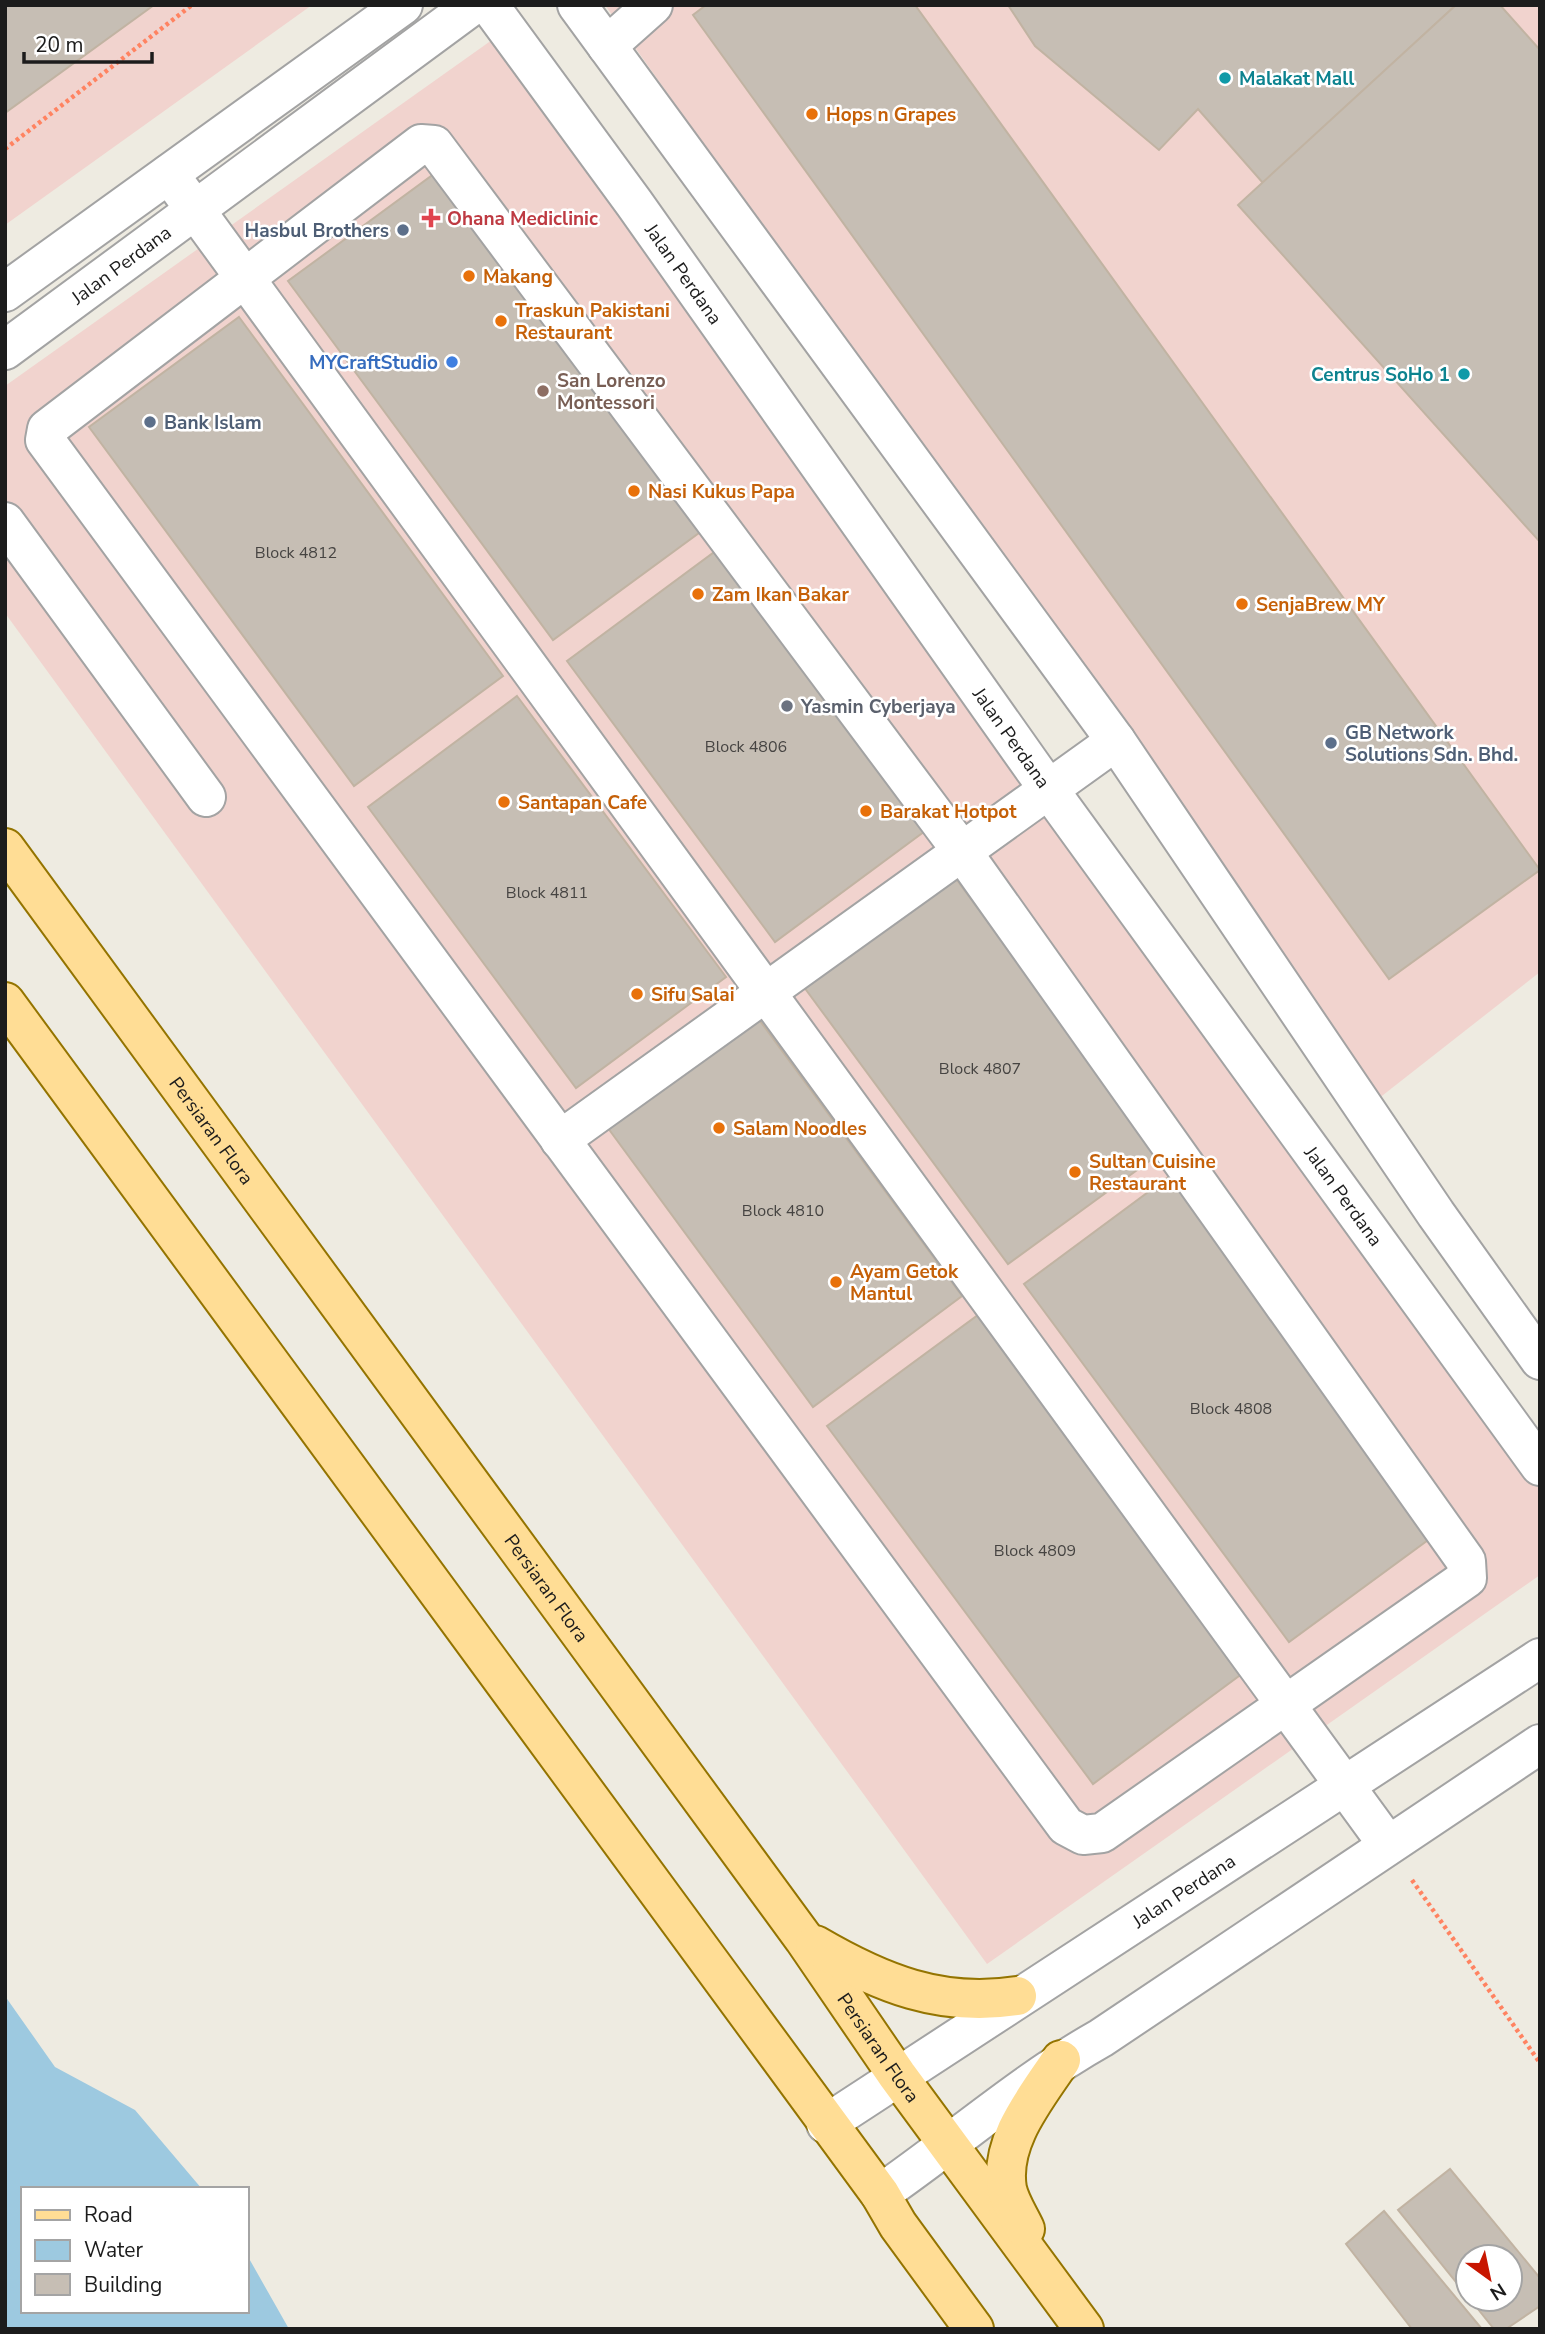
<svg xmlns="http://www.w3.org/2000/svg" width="1545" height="2334" viewBox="0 0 1545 2334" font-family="'Nunito Sans',sans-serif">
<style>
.commercial{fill:#f1d3ce}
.water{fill:#9dc9e0}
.building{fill:#c6beb4;stroke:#c1b3a2;stroke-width:2}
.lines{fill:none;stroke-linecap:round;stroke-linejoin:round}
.minor-casing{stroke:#a3a3a3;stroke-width:42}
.major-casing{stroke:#947400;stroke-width:42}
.path{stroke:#ff8361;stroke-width:4.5;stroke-dasharray:3.5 3.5;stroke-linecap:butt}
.minor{stroke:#fff;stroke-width:38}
.major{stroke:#ffdd95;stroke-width:38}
.culture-dot{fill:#0f9aa8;stroke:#fff;stroke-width:2.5}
.food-dot{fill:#e8710a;stroke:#fff;stroke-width:2.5}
.health-dot{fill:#e0444e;stroke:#fff;stroke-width:2.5}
.service-dot{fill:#5c6f8a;stroke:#fff;stroke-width:2.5}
.shop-dot{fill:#3f7fe0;stroke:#fff;stroke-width:2.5}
.education-dot{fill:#8d6e63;stroke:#fff;stroke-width:2.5}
.worship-dot{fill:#6b7280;stroke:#fff;stroke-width:2.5}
.labels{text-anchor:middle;stroke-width:5;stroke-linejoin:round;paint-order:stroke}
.number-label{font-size:16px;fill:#464442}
.culture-label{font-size:19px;font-weight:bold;fill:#0d838f;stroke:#fff;text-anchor:start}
.food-label{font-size:19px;font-weight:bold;fill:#c56008;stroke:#fff;text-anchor:start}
.health-label{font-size:19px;font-weight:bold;fill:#be3a42;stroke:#fff;text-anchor:start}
.service-label{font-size:19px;font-weight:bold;fill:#4e5e75;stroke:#fff;text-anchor:start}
.street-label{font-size:19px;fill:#1c1c1c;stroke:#fff}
.shop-label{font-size:19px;font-weight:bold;fill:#366cbe;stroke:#fff;text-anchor:end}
.education-label{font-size:19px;font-weight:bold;fill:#785e54;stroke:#fff;text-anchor:start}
.worship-label{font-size:19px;font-weight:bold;fill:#5b616d;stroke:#fff;text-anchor:start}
</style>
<rect width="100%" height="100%" fill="#eeebe1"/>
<!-- commercial -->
<g class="commercial">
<path d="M5,5H312L5,225Z"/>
<path d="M605,5H1540V972L1378,1099Z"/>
<path d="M499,35L1540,1478V1575L987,1964L5,613V386Z"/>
</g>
<!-- water -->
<path class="water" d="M5,1996L55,2067L135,2110L202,2189H23V2311H247V2255L289,2329H5Z"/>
<!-- building -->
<g class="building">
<path d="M5,5H154L5,113Z"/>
<path d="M706,5H915L1540,870L1389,979L693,15Z"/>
<path d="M1008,5H1456L1263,183L1198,109L1159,150L1035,46Z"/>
<path d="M1456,5H1500L1540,50V542L1238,205Z"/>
<path d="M438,171L703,530L553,640L288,281Z"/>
<path d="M239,317L503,676L354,786L89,427Z"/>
<path d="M717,550L925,831L775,942L567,661Z"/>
<path d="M517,696L726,977L576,1088L368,807Z"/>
<path d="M951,872L1159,1154L1008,1264L801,983Z"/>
<path d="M755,1014L962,1296L813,1407L605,1124Z"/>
<path d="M1174,1173L1439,1532L1289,1642L1024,1284Z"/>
<path d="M978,1315L1243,1673L1093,1784L827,1426Z"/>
<path d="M1450,2169L1540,2278V2306L1506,2329H1494L1470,2299H1510V2257H1468V2297L1398,2210Z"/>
<path d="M1384,2211L1482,2329H1412L1346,2244Z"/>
</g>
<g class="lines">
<!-- minor casing -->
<g class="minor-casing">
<g id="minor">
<path id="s1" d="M489,5L634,203L1034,769L1540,1466"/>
<path d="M577,5L1116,741L1436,1214L1540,1360"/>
<path d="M607,46L653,5"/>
<path d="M421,144L434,145L961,850L1466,1561L1467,1578L1102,1833L1083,1835L1066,1826L45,440L47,429Z"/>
<path d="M169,174L1388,1845"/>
<path d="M5,292L403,5"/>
<path id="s2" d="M5,350L473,5"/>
<path d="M5,522L206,797"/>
<path d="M560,1140L1116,741"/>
<path id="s3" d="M826,2124L1540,1658"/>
<path d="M880,2194C954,2143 1023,2082 1101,2038L1540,1744"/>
</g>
</g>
<!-- major casing -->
<g class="major-casing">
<g id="major">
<path id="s4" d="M5,848L804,1939L897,2075L1084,2329"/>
<path d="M5,1002L880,2194L898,2225L974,2329"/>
<path d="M815,1945C880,1983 941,2008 1017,1996"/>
<path d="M1025,2229C1019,2216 1010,2203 1007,2189C999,2141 1036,2098 1061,2060"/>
</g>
</g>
<!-- path -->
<g class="path">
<path d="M5,149L192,5"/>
<path d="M1412,1880L1540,2063"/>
</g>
<!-- minor -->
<use href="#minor" class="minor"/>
<!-- major -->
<use href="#major" class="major"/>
</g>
<!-- markers -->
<g class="culture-dot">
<circle cx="1225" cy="78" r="7"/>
<circle cx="1464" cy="374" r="7"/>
</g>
<g class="food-dot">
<circle cx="812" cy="114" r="7"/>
<circle cx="469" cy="276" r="7"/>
<circle cx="501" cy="321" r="7"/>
<circle cx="634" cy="491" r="7"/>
<circle cx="698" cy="594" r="7"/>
<circle cx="1242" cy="604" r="7"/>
<circle cx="504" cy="802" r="7"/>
<circle cx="866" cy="811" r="7"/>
<circle cx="637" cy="994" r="7"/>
<circle cx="719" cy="1128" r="7"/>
<circle cx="1075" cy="1172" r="7"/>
<circle cx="836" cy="1282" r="7"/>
</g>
<path class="health-dot" d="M427.5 207.5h7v7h7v7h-7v7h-7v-7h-7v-7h7z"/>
<g class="service-dot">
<circle cx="403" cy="230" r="7"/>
<circle cx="150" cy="422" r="7"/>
<circle cx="1331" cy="743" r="7"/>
</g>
<circle class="shop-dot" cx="452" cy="362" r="7"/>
<circle class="education-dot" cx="543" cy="391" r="7"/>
<circle class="worship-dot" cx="787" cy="706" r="7"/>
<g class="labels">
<!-- number labels -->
<g class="number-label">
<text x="296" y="558">Block 4812</text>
<text x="746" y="752">Block 4806</text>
<text x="547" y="898">Block 4811</text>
<text x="980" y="1074">Block 4807</text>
<text x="783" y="1216">Block 4810</text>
<text x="1231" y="1414">Block 4808</text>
<text x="1035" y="1556">Block 4809</text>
</g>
<!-- culture labels -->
<g class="culture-label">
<text x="1239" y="85">Malakat Mall</text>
<text x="1450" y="381" text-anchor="end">Centrus SoHo 1</text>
</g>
<!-- food labels -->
<g class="food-label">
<text x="826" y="121">Hops n Grapes</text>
<text x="483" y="283">Makang</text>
<text x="515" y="317">Traskun Pakistani<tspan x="515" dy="22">Restaurant</tspan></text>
<text x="648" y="498">Nasi Kukus Papa</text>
<text x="712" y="601">Zam Ikan Bakar</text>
<text x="1256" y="611">SenjaBrew MY</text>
<text x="518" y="809">Santapan Cafe</text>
<text x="880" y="818">Barakat Hotpot</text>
<text x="651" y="1001">Sifu Salai</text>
<text x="733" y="1135">Salam Noodles</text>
<text x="1089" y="1168">Sultan Cuisine<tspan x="1089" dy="22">Restaurant</tspan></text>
<text x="850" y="1278">Ayam Getok<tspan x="850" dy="22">Mantul</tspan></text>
</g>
<!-- health labels -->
<g class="health-label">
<text x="447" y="225">Ohana Mediclinic</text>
</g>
<!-- service labels -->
<g class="service-label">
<text x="389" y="237" text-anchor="end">Hasbul Brothers</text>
<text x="164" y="429">Bank Islam</text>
<text x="1345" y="739">GB Network<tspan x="1345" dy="22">Solutions Sdn. Bhd.</tspan></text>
</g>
<!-- street labels -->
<g class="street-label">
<text dy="7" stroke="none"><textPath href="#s2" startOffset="144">Jalan Perdana</textPath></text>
<text dy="7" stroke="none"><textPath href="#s1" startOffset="332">Jalan Perdana</textPath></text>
<text dy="7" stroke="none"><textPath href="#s1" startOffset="900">Jalan Perdana</textPath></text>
<text dy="7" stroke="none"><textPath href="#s4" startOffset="350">Persiaran Flora</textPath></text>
<text dy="7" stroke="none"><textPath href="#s1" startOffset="1466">Jalan Perdana</textPath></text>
<text dy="7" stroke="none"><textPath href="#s4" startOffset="917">Persiaran Flora</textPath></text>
<text dy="7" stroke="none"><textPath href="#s3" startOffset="427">Jalan Perdana</textPath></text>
<text dy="7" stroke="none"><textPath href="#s4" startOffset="1484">Persiaran Flora</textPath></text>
</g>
<!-- shop labels -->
<g class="shop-label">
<text x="438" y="369">MYCraftStudio</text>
</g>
<!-- education labels -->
<g class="education-label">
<text x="557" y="387">San Lorenzo<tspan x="557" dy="22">Montessori</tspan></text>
</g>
<!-- worship labels -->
<g class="worship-label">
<text x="801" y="713">Yasmin Cyberjaya</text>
</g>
</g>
<!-- border -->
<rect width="1545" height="2334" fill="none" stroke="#1c1c1c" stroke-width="14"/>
<!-- legend -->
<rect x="21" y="2187" width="228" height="126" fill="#ffffff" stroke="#a4a4a4" stroke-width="2"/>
<rect x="35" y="2210" width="35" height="10" fill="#ffdd95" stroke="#a4a4a4" stroke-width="2"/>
<text x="84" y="2222" font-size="21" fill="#1c1c1c">Road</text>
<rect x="35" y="2240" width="35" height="21" fill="#9dc9e0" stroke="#a4a4a4" stroke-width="2"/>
<text x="84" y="2257" font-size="21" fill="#1c1c1c">Water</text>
<rect x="35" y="2274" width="35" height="21" fill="#c6beb4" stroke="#a4a4a4" stroke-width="2"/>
<text x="84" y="2292" font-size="21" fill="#1c1c1c">Building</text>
<!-- north arrow -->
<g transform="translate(1489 2278) rotate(147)"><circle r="33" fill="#ffffff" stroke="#a4a4a4" stroke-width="2"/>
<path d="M0-5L12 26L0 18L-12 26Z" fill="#c81600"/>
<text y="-10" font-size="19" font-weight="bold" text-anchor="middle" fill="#1c1c1c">N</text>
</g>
<!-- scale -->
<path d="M24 52v10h128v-10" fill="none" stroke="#1c1c1c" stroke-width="3.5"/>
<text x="35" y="52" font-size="21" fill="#1c1c1c" stroke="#ffffff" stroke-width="5" paint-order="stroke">20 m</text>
</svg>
